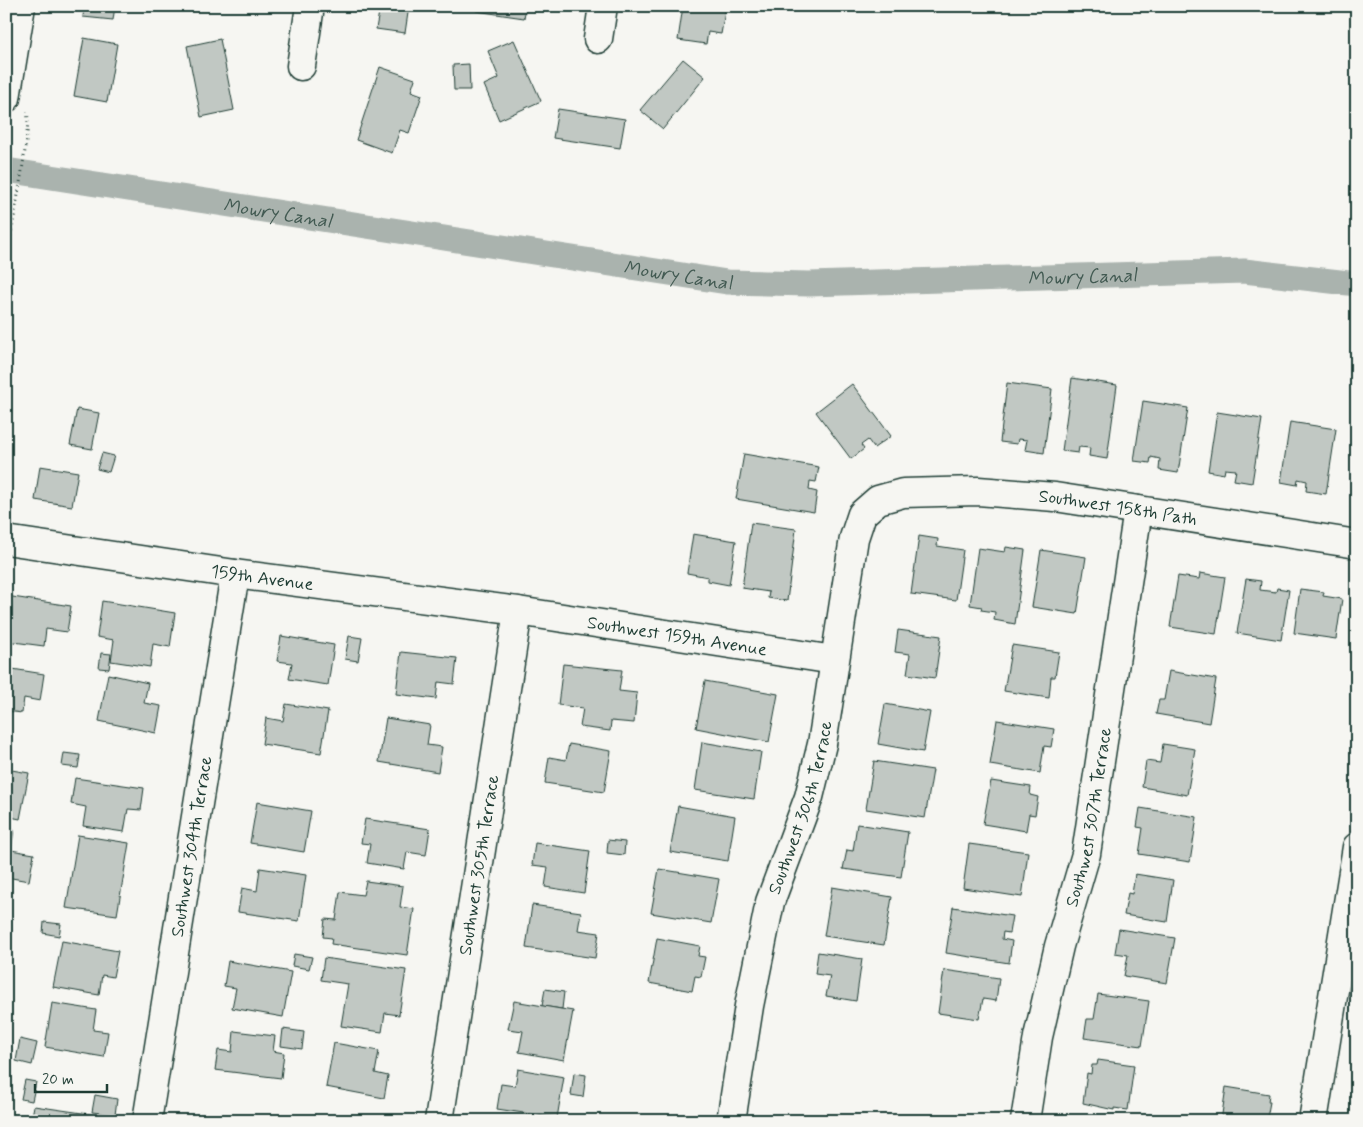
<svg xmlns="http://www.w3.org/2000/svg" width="1363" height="1127" viewBox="0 0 1363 1127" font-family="Mynerve,sans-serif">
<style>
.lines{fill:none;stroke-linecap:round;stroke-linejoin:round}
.canal{stroke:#aab3ae;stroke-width:25}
.building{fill:#c1c8c3;stroke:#1f3d34}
.minor-casing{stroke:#1f3d34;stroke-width:31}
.path{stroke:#1f3d34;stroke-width:3;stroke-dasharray:1 4;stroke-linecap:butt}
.minor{stroke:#f6f6f2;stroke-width:28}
.labels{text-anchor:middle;stroke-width:5;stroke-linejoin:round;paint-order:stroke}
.street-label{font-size:18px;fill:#1f3d34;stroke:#f6f6f2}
.water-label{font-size:19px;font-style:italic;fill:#425a52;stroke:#f6f6f2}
</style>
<rect width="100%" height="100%" fill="#f6f6f2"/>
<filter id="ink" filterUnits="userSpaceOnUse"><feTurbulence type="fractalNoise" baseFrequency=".02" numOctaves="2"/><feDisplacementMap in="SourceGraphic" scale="10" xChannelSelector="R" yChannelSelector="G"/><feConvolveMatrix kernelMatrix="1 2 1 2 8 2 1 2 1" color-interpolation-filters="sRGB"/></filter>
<g filter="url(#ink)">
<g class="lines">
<!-- canal -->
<path class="canal" id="s1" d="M6,170L727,282L809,284L1244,271L1357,284"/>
</g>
<!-- building -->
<g class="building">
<path d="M84,6H115L113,20L83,17Z"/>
<path d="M380,6H409L405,33L376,29Z"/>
<path d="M477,6H526L524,18L476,11Z"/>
<path d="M683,6H726L721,34L708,32L706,44L678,40Z"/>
<path d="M84,38L117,44L107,102L74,96Z"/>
<path d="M220,39L234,110L201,117L187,46Z"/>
<path d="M514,40L541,101L499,120L484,85L499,78L488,51Z"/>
<path d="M683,59L705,77L663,129L640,110Z"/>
<path d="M469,64L470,90H454L453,65Z"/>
<path d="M380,67L415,79L411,91L422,95L409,133L400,130L392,153L356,140Z"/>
<path d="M558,109L625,119L620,148L553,138Z"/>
<path d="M1072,378L1117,385L1107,459L1089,456L1090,448L1079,447L1078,453L1062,451Z"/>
<path d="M1007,383L1052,389L1044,453L1025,450L1027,440L1018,439L1017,444L1000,442Z"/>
<path d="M852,384L891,436L874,448L868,440L861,445L864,449L851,459L816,412Z"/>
<path d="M1143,401L1188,408L1178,473L1159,470L1160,459L1151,457L1150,463L1134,461Z"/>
<path d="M77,409L99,413L92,449L70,445Z"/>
<path d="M1217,412L1262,419L1252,483L1234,480L1236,470L1225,469L1224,474L1208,471Z"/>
<path d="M1290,422L1336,429L1326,494L1306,491L1307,481L1298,479L1297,485L1281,482Z"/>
<path d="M102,453L114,456L109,472L97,469Z"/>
<path d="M744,454L819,467L816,482L810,481L809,490L817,492L814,512L736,499Z"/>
<path d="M40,466L78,472L72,506L35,500Z"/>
<path d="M751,523L796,529L787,601L768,598L769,592L742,588Z"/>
<path d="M693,534L736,541L729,585L708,581V577L687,573Z"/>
<path d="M919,536L938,539L937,546L963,550L956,600L911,594Z"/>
<path d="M1006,547L1025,550L1015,624L994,620L995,612L981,610L982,607L970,605L978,548L1005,552Z"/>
<path d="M1041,550L1086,557L1077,614L1032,607Z"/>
<path d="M1200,573L1225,577L1216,634L1170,627L1178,576L1199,579Z"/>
<path d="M1246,579L1261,581L1260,590L1276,592L1277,588L1289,590L1281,640L1237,633Z"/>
<path d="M1300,589L1324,592L1323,596L1342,599L1336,639L1294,633Z"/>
<path d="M6,596L71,606L67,632L46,629L44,646L6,641Z"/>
<path d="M102,601L175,613L170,647L153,644L150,667L111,661L114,640L97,637Z"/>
<path d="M898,630L941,636L935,678L907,674L910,654L895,652Z"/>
<path d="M281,636L334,645L328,685L289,679L292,663L277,661Z"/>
<path d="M349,636L362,638L358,661L345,659Z"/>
<path d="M1012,645L1059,652L1055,677H1051L1049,698L1004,691Z"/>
<path d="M401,652L457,658L454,684L438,682L436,699L396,694Z"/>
<path d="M101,653L111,654L109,669L99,668Z"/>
<path d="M563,664L622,670L619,691L637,693L634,723L611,721L610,731L580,727L583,708L558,705Z"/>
<path d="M6,668L44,674L40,701L24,698L22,713L6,711Z"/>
<path d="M1169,671L1216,679L1209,723L1156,714L1159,700H1164Z"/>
<path d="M108,674L148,683L144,703L161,706L156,733L99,721Z"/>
<path d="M705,681L778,694L769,742L696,728Z"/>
<path d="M286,704L328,711L321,753L262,744L266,718L283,721Z"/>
<path d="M885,704L930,712L923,752L878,744Z"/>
<path d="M386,718L430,725L427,745L442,747L438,772L379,762Z"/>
<path d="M997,720L1054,729L1051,747L1044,746L1040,773L990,765Z"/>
<path d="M702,742L761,752L754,799L695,790Z"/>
<path d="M569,744L611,751L604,792L545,783L549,757L566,760Z"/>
<path d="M1163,744L1195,749L1187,795L1142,787L1146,761L1160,763Z"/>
<path d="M64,753L80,755L78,768L62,766Z"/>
<path d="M874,761L933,770L925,818L866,809Z"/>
<path d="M6,769L29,773L20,819L6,816Z"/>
<path d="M75,778L144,788L141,810L128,809L124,832L83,826L86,807L71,804Z"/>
<path d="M991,781L1031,787L1030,795L1038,797L1035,815L1029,814L1026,831L983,824Z"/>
<path d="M257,802L311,811L304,852L250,843Z"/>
<path d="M678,806L735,816L728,861L670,852Z"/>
<path d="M1140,808L1197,817L1190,862L1139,854L1143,828L1137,827Z"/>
<path d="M365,819L430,829L426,855L407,852L404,869L367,863L370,844L361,843Z"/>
<path d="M857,824L908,832L901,877L843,869L847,850L853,851Z"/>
<path d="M6,828L14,830L11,850L34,854L29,881L6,877Z"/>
<path d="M78,835L129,843L117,915L66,908Z"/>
<path d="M608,840L625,842L624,855L607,853Z"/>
<path d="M535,843L590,851L584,893L545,887L548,867L532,865Z"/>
<path d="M969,844L1028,852L1022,897L963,888Z"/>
<path d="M260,868L306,875L299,921L238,912L242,888L257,891Z"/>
<path d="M659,869L719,879L711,923L651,913Z"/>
<path d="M1135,874L1173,880L1167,922L1124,915L1128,893L1132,894Z"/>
<path d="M366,881L403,886L400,907L414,909L407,955L331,944L332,938L323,937L325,919L336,920L340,892L363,895Z"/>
<path d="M832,887L892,897L884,945L824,936Z"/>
<path d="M532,905L581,912L578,930L599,933L595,958L526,948Z"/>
<path d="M953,907L1012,916L1009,933L1003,932L1002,939L1012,941L1009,963L946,953Z"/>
<path d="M44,922L61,924L59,936L43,933Z"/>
<path d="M1119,929L1175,938L1167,983L1124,976L1128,955L1115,953Z"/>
<path d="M657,938L700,946L698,956L705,957L701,977L695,976L692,991L649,983Z"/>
<path d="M62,941L118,951L113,977L102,975L99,995L53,987Z"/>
<path d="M818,952L862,959L856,1001L826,996L830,976L815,974Z"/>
<path d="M294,954L312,957L309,969L292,966Z"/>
<path d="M324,958L406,970L399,1015L385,1013L382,1032L341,1026L348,984L321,980Z"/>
<path d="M228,961L291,972L283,1017L232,1008L236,988L224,986Z"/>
<path d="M944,970L999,978L996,1001L983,999L979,1019L938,1013Z"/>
<path d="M545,989L564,992L562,1009L542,1006Z"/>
<path d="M1098,994L1149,1001L1142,1046L1084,1038L1087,1019H1094Z"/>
<path d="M514,1001L573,1011L564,1060L519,1052L523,1031L508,1029Z"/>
<path d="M52,1003L96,1010L93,1030L108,1032L104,1057L45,1047Z"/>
<path d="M283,1029L304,1032L302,1049L281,1046Z"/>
<path d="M234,1031L275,1036L273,1051L284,1053L281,1078L215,1070L218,1050L232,1052Z"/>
<path d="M20,1039L37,1043L32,1065L16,1061Z"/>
<path d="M334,1043L379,1051L375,1073L388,1076L384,1098L326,1087Z"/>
<path d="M1098,1060L1134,1065L1128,1110L1114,1108V1110L1083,1103L1087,1073L1091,1074L1092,1065H1097Z"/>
<path d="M518,1069L564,1077L557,1118L497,1109L501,1084L515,1086Z"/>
<path d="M574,1073L586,1075L583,1097L571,1095Z"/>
<path d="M25,1080L36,1082L32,1101L21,1099Z"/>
<path d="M1226,1087L1269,1094L1268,1102H1270L1267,1118L1265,1117V1121H1221Z"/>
<path d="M95,1095L117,1099L115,1115L92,1112Z"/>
<path d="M34,1106L96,1115L95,1121H31Z"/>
</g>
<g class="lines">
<!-- minor casing -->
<g class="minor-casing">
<g id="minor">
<path d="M598,39L603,6"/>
<path d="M301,66L310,6"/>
<path d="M6,98L21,6"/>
<path id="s2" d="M6,540L235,574L518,611L834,660"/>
<path id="s3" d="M147,1121L235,574"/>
<path id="s4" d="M439,1121L518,611"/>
<path id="s5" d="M731,1121L749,1006L770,902L809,797L822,744L854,538L862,514L878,500L903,493L978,491L1055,497L1357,544"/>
<path id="s6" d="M1025,1121L1038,1037L1059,946L1086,854L1138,510"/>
<path d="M1313,1121L1357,847"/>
</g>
</g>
<!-- path -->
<path class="path" d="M6,244L10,241C13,221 32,124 27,112"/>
<!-- minor -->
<use href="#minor" class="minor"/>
</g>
</g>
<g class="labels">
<!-- street labels -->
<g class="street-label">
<text dy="6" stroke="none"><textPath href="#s5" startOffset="886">Southwest 158th Path</textPath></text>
<text dy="6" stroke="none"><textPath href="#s2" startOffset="259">159th Avenue</textPath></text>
<text dy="6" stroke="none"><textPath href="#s2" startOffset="678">Southwest 159th Avenue</textPath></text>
<text dy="6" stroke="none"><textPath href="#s5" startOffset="322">Southwest 306th Terrace</textPath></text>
<text dy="6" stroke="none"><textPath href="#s6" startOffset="311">Southwest 307th Terrace</textPath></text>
<text dy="6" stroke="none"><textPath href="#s3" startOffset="278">Southwest 304th Terrace</textPath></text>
<text dy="6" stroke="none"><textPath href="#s4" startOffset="259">Southwest 305th Terrace</textPath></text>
</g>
<!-- water labels -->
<g class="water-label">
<text dy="7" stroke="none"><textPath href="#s1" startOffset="275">Mowry Canal</textPath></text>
<text dy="7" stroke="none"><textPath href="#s1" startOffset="680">Mowry Canal</textPath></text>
<text dy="7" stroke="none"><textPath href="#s1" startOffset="1085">Mowry Canal</textPath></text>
</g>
</g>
<!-- margin -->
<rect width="1363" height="1127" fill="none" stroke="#f6f6f2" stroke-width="25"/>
<rect x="12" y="12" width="1338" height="1102" fill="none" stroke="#1f3d34" stroke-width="2" filter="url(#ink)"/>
<!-- scale -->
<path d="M35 1084v8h72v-8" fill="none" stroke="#1f3d34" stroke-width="2.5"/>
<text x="42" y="1084" font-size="15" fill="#1f3d34" stroke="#f6f6f2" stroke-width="4" paint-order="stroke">20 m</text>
</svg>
